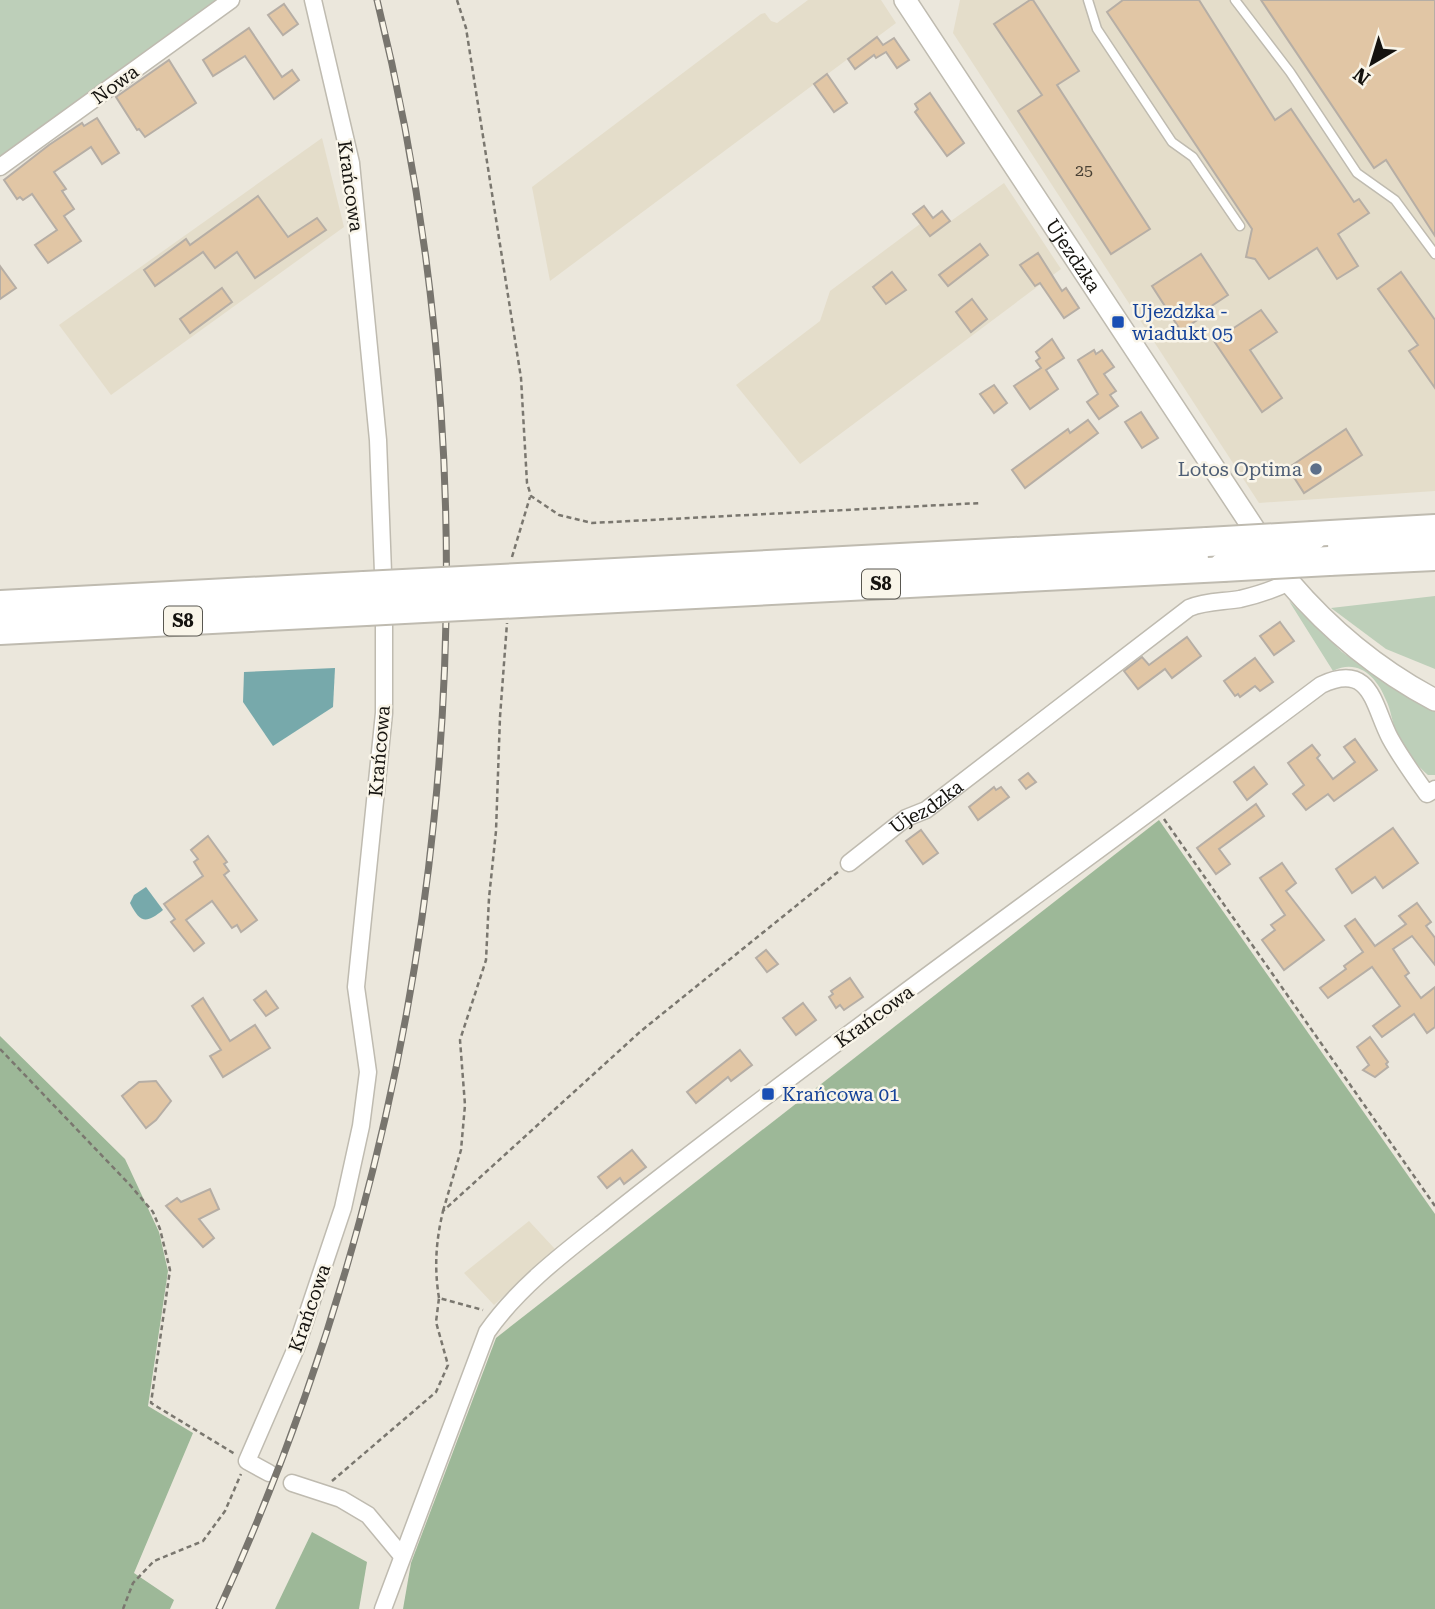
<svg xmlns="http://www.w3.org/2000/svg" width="1435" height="1609" viewBox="0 0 1435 1609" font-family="'Roboto Serif',serif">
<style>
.built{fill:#e4ddca}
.green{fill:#bdcfb9}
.forest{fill:#9db898}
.water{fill:#77a9ab}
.building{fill:#e1c6a5;stroke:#b6aea5;stroke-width:2}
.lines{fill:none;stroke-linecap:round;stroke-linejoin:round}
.lane-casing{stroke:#bfbbb0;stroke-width:11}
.street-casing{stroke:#bfbbb0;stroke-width:19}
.secondary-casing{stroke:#bfbbb0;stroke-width:24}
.highway-casing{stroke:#bfbbb0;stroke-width:32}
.path{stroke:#7a776f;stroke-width:2.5;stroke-dasharray:5 3.5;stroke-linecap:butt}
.lane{stroke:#fff;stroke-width:8}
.street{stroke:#fff;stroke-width:16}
.secondary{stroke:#fff;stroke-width:21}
.highway{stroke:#fff;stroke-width:28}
.rail-casing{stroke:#78756e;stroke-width:7}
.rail{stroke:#f9f5e9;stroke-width:4.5;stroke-dasharray:13;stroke-linecap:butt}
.highway-bridge-casing{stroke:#bfbbb0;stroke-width:32;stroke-linecap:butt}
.highway-bridge{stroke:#fff;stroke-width:28}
.transit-dot{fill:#1a4fb4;stroke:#f9f5e9;stroke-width:2.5}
.service-dot{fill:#5c6f8a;stroke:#f9f5e9;stroke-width:2.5}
.labels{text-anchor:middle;stroke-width:5;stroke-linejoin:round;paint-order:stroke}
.number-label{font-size:16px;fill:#484034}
.shield{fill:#f9f5e9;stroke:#595750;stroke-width:2}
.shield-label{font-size:18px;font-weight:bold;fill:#15130f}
.street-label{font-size:19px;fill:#15130f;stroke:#f9f5e9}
.transit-label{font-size:19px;fill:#164399;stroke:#f9f5e9;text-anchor:start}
.service-label{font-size:19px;fill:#4e5e75;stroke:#f9f5e9;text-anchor:end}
</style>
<rect width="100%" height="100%" fill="#ebe7dc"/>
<!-- built -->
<g class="built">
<path d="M808,0H881L896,23L550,281L532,187L761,14L765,13L771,21L777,23Z"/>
<path d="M960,0H1435V491L1259,503L953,33Z"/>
<path d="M322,138L344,227L111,395L59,325Z"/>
<path d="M1004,183L1061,269L800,464L736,385L820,321L830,291L920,224L930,236Z"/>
<path d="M529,1221L555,1249L494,1305L464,1273Z"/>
</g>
<!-- green -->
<g class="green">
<path d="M0,0H221L0,160Z"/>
<path d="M1435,596V669L1386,649L1331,608Z"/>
<path d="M1289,601L1342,652L1372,673L1435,708V775H1428C1414,763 1404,748 1396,731C1392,722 1391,710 1386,700C1377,677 1358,658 1333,671Z"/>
</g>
<!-- forest -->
<g class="forest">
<path d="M1159,820L1435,1214V1609H403L411,1563L496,1338Z"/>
<path d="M0,1036L125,1159L159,1232L168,1271L148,1406L193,1433L134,1573L174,1600L170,1609H0Z"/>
<path d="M312,1532L367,1562L359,1609H275Z"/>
</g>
<!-- water -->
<g class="water">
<path d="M335,668L333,707L273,746L243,702L244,672Z"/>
<path d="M146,887L163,910C146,924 140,923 130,903L134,895Z"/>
</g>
<!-- building -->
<g class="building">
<path d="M1030,0H1033L1079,71L1057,85L1150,229L1111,254L1018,111L1042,95L994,24Z"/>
<path d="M1123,0H1199L1275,120L1291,109L1354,202L1359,199L1369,213L1338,234L1358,266L1337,279L1317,248L1269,279L1255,259L1246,257L1252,229L1107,12Z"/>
<path d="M1261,0H1435V236L1386,160L1374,168Z"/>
<path d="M284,4L298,24L283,35L268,15Z"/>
<path d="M249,28L282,77L292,70L299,80L274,99L245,56L213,76L203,60Z"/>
<path d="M877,37L883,45L894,38L909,60L897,68L886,52L876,58L874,55L855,69L848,59Z"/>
<path d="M169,60L196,103L145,137L139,129L137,130L116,97Z"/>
<path d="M827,74L847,103L834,112L814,84Z"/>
<path d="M930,93L964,143L947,156L915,112L918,109L915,104Z"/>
<path d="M97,118L119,153L102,164L91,147L54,172L66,189L62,191L74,209L64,216L81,241L48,263L35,245L57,230L32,194L23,200L20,197L17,199L4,180L49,145L82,123L84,126Z"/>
<path d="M258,196L288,237L317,218L326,230L255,278L237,252L215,268L203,252L155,286L144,270L186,239L190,245Z"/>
<path d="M924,206L933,218L942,211L950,221L930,236L913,214Z"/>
<path d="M980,244L988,255L948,286L939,275Z"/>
<path d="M1038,253L1062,291L1066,288L1079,308L1064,318L1040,283L1035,286L1020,265Z"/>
<path d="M1201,254L1228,295L1201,313L1203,316L1181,331L1152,286Z"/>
<path d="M0,266L16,288L0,299Z"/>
<path d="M892,272L906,290L886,304L873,287Z"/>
<path d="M1401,272L1435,320V388L1409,351L1418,345L1378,289Z"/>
<path d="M222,288L232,302L190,333L180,319Z"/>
<path d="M972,299L987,319L971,332L956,312Z"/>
<path d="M1261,310L1277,332L1250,350L1282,398L1262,412L1214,341Z"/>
<path d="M1052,339L1064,358L1046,370L1058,389L1030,409L1014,386L1041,368L1036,361L1040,358L1036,352Z"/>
<path d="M1094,350L1096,354L1102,350L1114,367L1104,374L1116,391L1110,395L1118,406L1099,419L1087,402L1098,394L1078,360Z"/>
<path d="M994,385L1007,403L994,413L980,394Z"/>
<path d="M1141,412L1158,438L1142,448L1125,422Z"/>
<path d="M1088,420L1098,433L1025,488L1012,470L1068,429L1070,433Z"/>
<path d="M1346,429L1362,455L1304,493L1288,468Z"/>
<path d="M1280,622L1294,641L1274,655L1260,636Z"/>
<path d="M1187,637L1201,656L1172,678L1165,669L1138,689L1124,671L1142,657L1149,665Z"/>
<path d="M1255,658L1273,682L1260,691L1255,686L1240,697L1238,694L1235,696L1224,681Z"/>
<path d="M1355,739L1377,770L1334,801L1328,794L1306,810L1293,794L1304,785L1288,763L1312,745L1320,755L1317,758L1333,779L1355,762L1344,747Z"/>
<path d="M1254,767L1267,784L1247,800L1234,782Z"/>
<path d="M1028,773L1036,782L1026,789L1019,780Z"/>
<path d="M994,787L996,790L1001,787L1009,797L978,820L969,807Z"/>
<path d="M1256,804L1264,816L1219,849L1230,864L1216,874L1197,848Z"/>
<path d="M1393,828L1418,863L1383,888L1375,877L1352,893L1336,869Z"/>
<path d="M921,830L938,853L923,864L906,841Z"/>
<path d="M208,836L227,862L224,864L229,871L224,875L257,920L241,932L237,925L232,928L212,901L186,920L204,943L194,951L171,922L175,919L164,904L203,876L194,862L198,859L191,850Z"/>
<path d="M1282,863L1296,883L1286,891L1324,940L1284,970L1262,940L1275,930L1271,925L1285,915L1260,878Z"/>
<path d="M1417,903L1431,922L1426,926L1435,938V965L1412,936L1393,949L1409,973L1405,976L1421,998L1435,987V1027L1427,1033L1414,1014L1382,1037L1373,1026L1400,1006L1372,967L1328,998L1320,988L1346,969L1344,966L1363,952L1345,926L1355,919L1375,946L1406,924L1399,916Z"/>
<path d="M766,950L778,964L767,972L756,958Z"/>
<path d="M850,978L863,997L844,1010L840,1005L836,1008L829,997L833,994L831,991Z"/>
<path d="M266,991L278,1008L266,1016L254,1000Z"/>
<path d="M203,998L230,1041L255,1025L270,1048L223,1077L210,1056L221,1050L192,1006Z"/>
<path d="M803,1003L816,1020L796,1035L783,1018Z"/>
<path d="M1370,1037L1388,1062L1386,1064L1388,1067L1375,1077L1363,1070L1369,1065L1357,1047Z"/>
<path d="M740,1050L752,1065L731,1081L728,1077L696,1103L687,1092Z"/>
<path d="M156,1081L171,1101L156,1120L146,1128L122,1096L139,1082Z"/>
<path d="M632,1150L646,1167L624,1184L620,1178L607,1188L598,1177Z"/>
<path d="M210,1189L219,1209L199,1219L214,1238L203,1247L166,1206L177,1198L181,1202Z"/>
</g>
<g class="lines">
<!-- lane casing -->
<g class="lane-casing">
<g id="lane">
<path d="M1088,0L1097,29L1172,142L1193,157L1240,226"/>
<path d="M1235,0L1290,72L1357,173L1395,200L1435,254"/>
</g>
</g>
<!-- street casing -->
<g class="street-casing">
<g id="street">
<path d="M0,167L231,0"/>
<path id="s1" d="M849,863L906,818L926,810L1189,608C1206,601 1222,602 1240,599C1257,595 1273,590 1289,582"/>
<path d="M269,1473L247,1461L296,1348L343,1208L361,1126L368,1072L356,987L384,713V599L378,440L351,163L313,0"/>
<path d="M292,1483L341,1499L368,1515L402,1556"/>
<path d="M383,1609L487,1332C517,1289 561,1255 602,1223C643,1190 686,1157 728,1125C923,976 1124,833 1321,685C1372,661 1373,706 1390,738C1401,758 1414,776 1427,794L1435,789"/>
</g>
</g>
<!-- secondary casing -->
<g class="secondary-casing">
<g id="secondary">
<path id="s2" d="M905,0L1289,582C1330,630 1380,671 1435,700"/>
</g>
</g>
<!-- highway casing -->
<g class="highway-casing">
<g id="highway">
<path d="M1313,536L1435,529"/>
<path d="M1329,561L1435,556"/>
<path d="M538,577L1207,542"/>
<path d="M539,602L1223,567"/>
<path d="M0,605L364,586"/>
<path d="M0,630L366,611"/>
</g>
</g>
<!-- path -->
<g class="path">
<path d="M457,0L466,28L521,378L527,483L531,496L559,515L592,523L981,503"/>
<path d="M512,557L530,497"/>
<path d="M1164,819L1435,1206"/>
<path d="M0,1049L130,1185L153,1212L160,1229L170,1270L151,1403L235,1454"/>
<path d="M443,1211L461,1150L465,1105L460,1040L486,960L489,898L496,831L500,717L507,623"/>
<path d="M439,1298C434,1267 436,1241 443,1211L641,1031L838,872"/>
<path d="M332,1481L436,1392L448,1365L436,1322L439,1298L483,1310"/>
<path d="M123,1609L133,1583L154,1561L203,1541L225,1511L241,1474"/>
</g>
<!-- lane -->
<use href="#lane" class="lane"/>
<!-- street -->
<use href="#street" class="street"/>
<!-- secondary -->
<use href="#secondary" class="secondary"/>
<!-- highway -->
<use href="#highway" class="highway"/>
<!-- rail casing -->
<g class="rail-casing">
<path id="rail" d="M219,1609C449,1108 510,536 377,0"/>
</g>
<!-- rail -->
<use href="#rail" class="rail"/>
<!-- highway-bridge casing -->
<g class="highway-bridge-casing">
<g id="highway-bridge">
<path d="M1207,542L1313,536"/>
<path d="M1223,567L1329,561"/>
<path d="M364,586L538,577"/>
<path d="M366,611L539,602"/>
</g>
</g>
<!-- highway-bridge -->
<use href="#highway-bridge" class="highway-bridge"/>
</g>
<!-- markers -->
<g class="transit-dot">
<rect x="1111" y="315" width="14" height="14" rx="3.5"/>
<rect x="761" y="1087" width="14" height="14" rx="3.5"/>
</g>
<circle class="service-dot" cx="1316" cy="469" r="7"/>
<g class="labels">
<!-- number labels -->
<g class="number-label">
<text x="1084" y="176">25</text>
</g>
<!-- shield labels -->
<g class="shield">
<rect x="862" y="569.5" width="38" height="29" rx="5"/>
<rect x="164" y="606.5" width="38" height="29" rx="5"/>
</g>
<g class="shield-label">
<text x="881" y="590">S8</text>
<text x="183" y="627">S8</text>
</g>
<!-- street labels -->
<g class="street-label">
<text transform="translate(115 84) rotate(-36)" y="7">Nowa</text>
<text transform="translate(351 186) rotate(82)" y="7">Krańcowa</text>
<text dy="7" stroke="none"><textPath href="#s2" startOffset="306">Ujezdzka</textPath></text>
<text transform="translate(379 751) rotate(-85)" y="7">Krańcowa</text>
<text dy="7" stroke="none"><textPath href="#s1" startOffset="96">Ujezdzka</textPath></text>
<text transform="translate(874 1016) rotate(-36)" y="7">Krańcowa</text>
<text transform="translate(309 1308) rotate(-71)" y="7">Krańcowa</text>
</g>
<!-- transit labels -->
<g class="transit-label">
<text x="1132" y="318">Ujezdzka -<tspan x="1132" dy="22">wiadukt 05</tspan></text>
<text x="782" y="1101">Krańcowa 01</text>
</g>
<!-- service labels -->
<g class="service-label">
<text x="1302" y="476">Lotos Optima</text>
</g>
</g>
<!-- north arrow -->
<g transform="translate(1372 63) rotate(218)" stroke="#f9f5e9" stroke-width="5" paint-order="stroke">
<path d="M0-5L12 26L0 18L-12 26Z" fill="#15130f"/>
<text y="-10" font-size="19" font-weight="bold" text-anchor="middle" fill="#15130f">N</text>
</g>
</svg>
